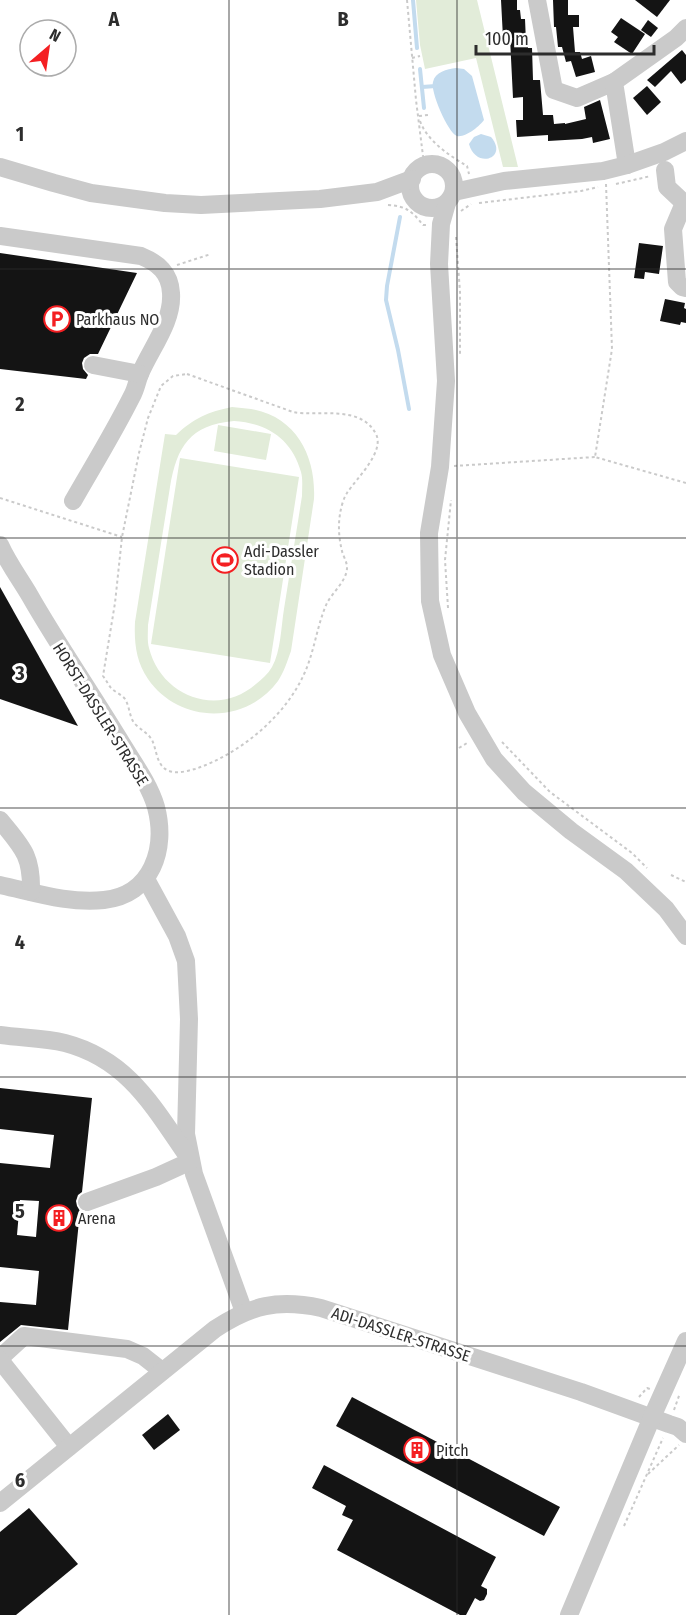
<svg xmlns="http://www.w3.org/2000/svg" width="686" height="1615" viewBox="0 0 686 1615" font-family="'Fira Sans Condensed',sans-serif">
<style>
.green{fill:#e2ecd9;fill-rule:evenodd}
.water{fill:#c3dbee}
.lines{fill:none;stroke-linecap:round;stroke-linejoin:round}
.stream{stroke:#c3dbee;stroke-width:4}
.building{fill:#141414;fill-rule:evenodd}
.path{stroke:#cacaca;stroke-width:2;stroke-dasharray:3 3;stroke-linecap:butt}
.minor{stroke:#cacaca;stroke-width:18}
.grid{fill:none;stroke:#2d2d2d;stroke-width:1.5;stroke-opacity:0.55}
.labels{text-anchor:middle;stroke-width:6;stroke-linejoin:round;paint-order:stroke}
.poi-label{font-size:16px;fill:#2d2d2d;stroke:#fff;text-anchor:start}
.street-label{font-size:16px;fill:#2d2d2d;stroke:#fff}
.grid-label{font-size:20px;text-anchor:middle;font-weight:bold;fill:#2d2d2d;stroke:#fff;stroke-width:6;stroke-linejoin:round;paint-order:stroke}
</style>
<rect width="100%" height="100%" fill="#fff"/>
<!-- green -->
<g class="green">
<path d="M416,0H477L518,167H503L476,58L425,69L420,45Z"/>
<path d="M232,407C238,408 245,408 251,409C297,417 316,457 314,499L291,651C287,662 284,672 278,681C246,725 179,724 148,679C136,662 134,642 135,622L165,434L176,435C194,418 208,412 232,407ZM234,421C267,423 292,439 301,472C303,479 302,488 302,496C296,534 290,571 284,609C281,627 281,651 272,667C268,674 262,679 256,684C217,718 161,696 149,648C147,640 148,632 148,625L170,487C177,446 190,425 234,421Z"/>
<path d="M218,425L271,434L266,460L214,451Z"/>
<path d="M180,458L299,477L270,663L151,644Z"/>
</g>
<!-- water -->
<g class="water">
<path d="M456,68L464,69L472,76L484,120C480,126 465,138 457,136C448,133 430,91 433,82C435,72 447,69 456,68Z"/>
<path d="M481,134L491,137C509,158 476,170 469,144L474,137Z"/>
</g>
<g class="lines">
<!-- stream -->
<g class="stream">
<path d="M413,0L417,48"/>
<path d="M420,69L424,108"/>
<path d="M422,87L436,86"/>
<path d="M400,217L387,286L386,300L398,350L409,409"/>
</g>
</g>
<!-- building -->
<g class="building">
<path d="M501,0H517V10H520L521,19H525L526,42H528V48H532L533,80H540L543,115H553L554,124L565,123V124L586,119L584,107L600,100L610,139L593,143L592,137L582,139L548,141V135L517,137L516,120H523V97L513,98L510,38H503Z"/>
<path d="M553,0H568V15H579V27H573L575,52H580L582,59L591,56L595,72L576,77L571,61L566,62L562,47H558L556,27H554Z"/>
<path d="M635,0H670L657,17Z"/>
<path d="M621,18L645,34L632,54L614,42L618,37L611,32Z"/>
<path d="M648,20L658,28L651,37L641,30Z"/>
<path d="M682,50L686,55V80L681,84L671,71L655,87L647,80Z"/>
<path d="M647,86L661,102L647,115L633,98Z"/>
<path d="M639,243L663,246L659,274L645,272L644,279L634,278Z"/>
<path d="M0,253L137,273L98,354H90L84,358L82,363L83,369L88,375L86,379L0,369Z"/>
<path d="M665,299L685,303L684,308L686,309V323L681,322L680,325L660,321Z"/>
<path d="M0,587L78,726L0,699Z"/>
<path d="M0,1088L92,1098L82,1192L78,1195L76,1201L77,1206L80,1211L68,1330L21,1325L0,1342V1302L36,1305L39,1271L0,1267V1163L50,1168L54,1135L0,1129ZM20,1200L39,1201L36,1237L17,1235Z"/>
<path d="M352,1397L560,1507L544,1536L336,1426Z"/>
<path d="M168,1414L180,1430L154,1450L142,1435Z"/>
<path d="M324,1465L496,1557L481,1586L487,1589V1594L484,1600L480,1601L475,1598L466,1615H460L337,1550L353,1520L342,1515L346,1506L312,1488Z"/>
<path d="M29,1508L78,1564L16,1615H0V1532Z"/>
</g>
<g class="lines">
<!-- path -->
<g class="path">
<path d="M407,0L416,100L423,156L426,165"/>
<path d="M412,58L420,56"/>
<path d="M419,116L428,115"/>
<path d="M420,121C427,141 450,156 467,166L469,174"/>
<path d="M606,184L612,349L595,457L686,483"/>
<path d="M616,184L651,176"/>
<path d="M479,203L581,191L598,187"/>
<path d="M388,205C406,206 412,211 423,225H426"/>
<path d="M461,211L471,204"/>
<path d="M456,237L460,292V354"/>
<path d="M177,265L211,254"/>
<path d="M187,374L293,412C319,417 360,404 376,434C385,452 356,479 347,493C343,499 341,508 340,514C338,526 339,539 342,551C343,556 347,561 347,568C347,580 333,592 327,603C317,625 315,649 305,672C286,716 240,754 195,769C187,771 178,774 169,771C156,766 157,750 152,740C148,733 141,730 135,724C129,717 130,707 125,699C122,695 115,692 111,688C108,684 106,680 103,676L115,603L122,537L139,453L148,418L161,386L173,376Z"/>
<path d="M454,466L595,457"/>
<path d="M0,498L122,537"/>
<path d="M448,608L445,560L451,500"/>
<path d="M502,742L550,792L632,853L647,868"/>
<path d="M459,748L467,743"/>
<path d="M671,875L686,882"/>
<path d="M639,1397L647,1388L650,1389"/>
<path d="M674,1410L680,1393"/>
<path d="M648,1474L679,1445"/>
<path d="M624,1526L663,1438"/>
</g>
<!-- minor -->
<g class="minor">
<path d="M537,0L554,90L577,98L614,82"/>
<circle cx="432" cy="186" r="22"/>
<path d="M627,165L614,82L676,38L686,28"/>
<path d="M0,167L54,183L91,193L165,203L201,205L320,199L377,192L412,179"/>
<path d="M665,170L667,187L684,203L673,229L677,282L682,287L686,288"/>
<path d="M454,192L504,181L603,171L627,165L664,152L686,141"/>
<path d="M447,203L441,224L439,264L446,381L440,467L429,533L430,601L442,655L467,713L494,759L524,792L571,831L626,871L666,909L686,936"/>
<path d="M0,236L141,256C158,263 170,273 171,293C173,322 151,348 140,374C137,381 136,389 132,396C114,432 93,466 73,501"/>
<path d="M93,365L140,374"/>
<path d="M0,545C8,563 20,579 30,596C58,645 90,691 119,739C132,761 149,783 156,807C167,849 152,895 104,900C69,904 33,892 0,885"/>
<path d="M0,820C22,847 32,855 31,892"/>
<path d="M146,879L177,936L186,961L189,1019L186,1134L194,1174L244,1312"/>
<path d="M0,1035C21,1038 44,1038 65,1043C130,1060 155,1110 191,1161L156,1177L87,1202"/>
<path d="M0,1358L24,1336L127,1349L143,1356L162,1371"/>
<path d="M0,1360L69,1447"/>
<path d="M0,1503L215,1329C251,1305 278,1299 321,1308L581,1392L669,1424L678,1427L686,1434"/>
<path d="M569,1615L652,1417L686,1341"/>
</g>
</g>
<!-- grid -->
<path class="grid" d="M229,0V1615M457,0V1615M0,269H686M0,538H686M0,808H686M0,1077H686M0,1346H686"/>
<!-- icons -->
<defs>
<g id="parking-ring" transform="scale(1.35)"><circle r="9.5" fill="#fff" stroke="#f41f22" stroke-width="1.5"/><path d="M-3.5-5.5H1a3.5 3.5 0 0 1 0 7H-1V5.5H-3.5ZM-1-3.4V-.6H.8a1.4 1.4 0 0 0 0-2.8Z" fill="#f41f22"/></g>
<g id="stadium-ring" transform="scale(1.35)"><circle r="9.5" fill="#fff" stroke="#f41f22" stroke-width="1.5"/><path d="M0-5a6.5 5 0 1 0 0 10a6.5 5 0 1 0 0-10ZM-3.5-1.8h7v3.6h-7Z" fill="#f41f22"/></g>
<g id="building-ring" transform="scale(1.35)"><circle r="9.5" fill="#fff" stroke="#f41f22" stroke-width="1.5"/><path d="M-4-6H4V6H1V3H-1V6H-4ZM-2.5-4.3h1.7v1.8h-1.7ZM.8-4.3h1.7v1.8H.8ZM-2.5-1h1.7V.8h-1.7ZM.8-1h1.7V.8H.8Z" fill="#f41f22"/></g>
</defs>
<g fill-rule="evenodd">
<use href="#parking-ring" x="57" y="319"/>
<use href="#stadium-ring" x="225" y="560"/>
<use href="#building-ring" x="59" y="1218"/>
<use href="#building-ring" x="417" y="1450"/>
</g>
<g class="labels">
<!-- poi labels -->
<g class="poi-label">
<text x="76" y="325">Parkhaus NO</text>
<text x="244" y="557">Adi-Dassler<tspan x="244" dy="18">Stadion</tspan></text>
<text x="78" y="1224">Arena</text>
<text x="436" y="1456">Pitch</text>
</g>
<!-- street labels -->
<g class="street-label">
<text transform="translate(101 714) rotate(58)" y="6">HORST-DASSLER-STRASSE</text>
<text transform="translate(401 1334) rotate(18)" y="6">ADI-DASSLER-STRASSE</text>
</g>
</g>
<g class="grid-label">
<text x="114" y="26">A</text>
<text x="343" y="26">B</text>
<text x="20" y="141">1</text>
<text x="20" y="411">2</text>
<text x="20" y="680">3</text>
<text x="20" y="949">4</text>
<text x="20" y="1218">5</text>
<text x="20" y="1487">6</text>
</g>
<!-- north arrow -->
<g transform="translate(48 48) rotate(29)"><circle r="28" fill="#ffffff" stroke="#ababab" stroke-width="1.5"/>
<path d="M0-4.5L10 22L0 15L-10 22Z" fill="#f41f22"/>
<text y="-9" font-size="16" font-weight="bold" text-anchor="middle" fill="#2d2d2d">N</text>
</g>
<!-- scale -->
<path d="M476 45v9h178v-9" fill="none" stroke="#2d2d2d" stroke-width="3"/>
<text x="485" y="45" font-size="18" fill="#2d2d2d" stroke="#ffffff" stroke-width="4.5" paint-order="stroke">100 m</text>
</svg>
